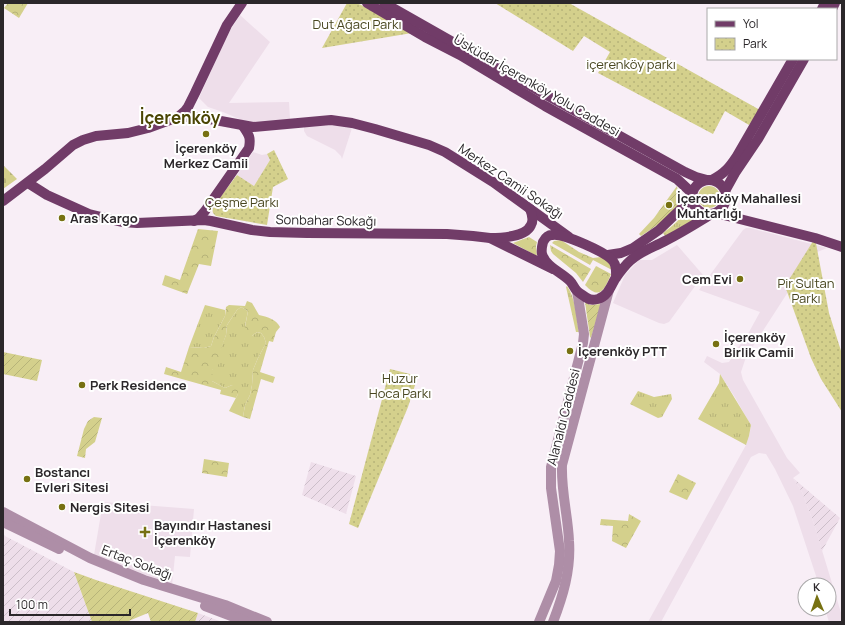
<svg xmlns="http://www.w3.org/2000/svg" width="845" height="625" viewBox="0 0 845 625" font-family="Manrope,sans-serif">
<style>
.built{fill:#eedeea}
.industrial{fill:url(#industrial-furrows)}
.grass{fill:url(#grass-tufts)}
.forest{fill:url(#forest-crowns)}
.cemetery{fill:url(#cemetery-stones)}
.park{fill:url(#park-dots)}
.garden{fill:url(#garden-furrows)}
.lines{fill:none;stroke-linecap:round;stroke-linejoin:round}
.minor{stroke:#ae8ea7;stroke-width:10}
.major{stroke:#713c68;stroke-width:10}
.poi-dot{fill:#777112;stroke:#fff;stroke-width:1.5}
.labels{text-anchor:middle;stroke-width:4;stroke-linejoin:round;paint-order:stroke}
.park-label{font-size:13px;fill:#48461f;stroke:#fff}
.street-label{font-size:13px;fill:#2b272a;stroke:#fff}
.poi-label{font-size:13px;font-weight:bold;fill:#2b272a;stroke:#fff;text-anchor:start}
.district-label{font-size:17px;font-weight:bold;fill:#4a4503;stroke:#fff}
</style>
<defs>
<pattern id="industrial-furrows" width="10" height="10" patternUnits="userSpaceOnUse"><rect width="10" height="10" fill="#eedeea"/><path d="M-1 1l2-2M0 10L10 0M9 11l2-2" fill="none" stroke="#ccbec9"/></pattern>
<pattern id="grass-tufts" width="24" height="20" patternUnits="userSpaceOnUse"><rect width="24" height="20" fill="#d4d08c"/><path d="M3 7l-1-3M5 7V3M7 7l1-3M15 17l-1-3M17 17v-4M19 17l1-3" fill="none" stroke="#b6b379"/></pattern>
<pattern id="forest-crowns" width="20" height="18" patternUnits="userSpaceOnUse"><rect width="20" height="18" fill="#d4d08c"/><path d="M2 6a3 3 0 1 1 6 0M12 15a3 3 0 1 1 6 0" fill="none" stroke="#b6b379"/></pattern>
<pattern id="cemetery-stones" width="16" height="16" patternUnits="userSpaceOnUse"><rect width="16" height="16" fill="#d4d08c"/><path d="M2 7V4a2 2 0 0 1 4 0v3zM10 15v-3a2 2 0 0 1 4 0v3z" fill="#b6b379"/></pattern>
<pattern id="park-dots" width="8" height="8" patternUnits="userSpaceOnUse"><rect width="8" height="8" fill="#d4d08c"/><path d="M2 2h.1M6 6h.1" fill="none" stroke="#b6b379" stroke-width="1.8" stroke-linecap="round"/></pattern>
<pattern id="garden-furrows" width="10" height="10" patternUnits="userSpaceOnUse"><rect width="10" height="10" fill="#d4d08c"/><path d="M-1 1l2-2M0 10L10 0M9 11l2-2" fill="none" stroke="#b6b379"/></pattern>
</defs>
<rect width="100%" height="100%" fill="#f8eef6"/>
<!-- built -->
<g class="built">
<path d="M240,15L270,42L229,103L289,102L290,119L251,124L223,112L208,107L199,98L227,35Z"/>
<path d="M330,125L352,128L342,159L341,156L335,150L307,136L304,131V127Z"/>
<path d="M253,152L262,155L267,154L270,160L254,186L237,175Z"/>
<path d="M746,228H750L827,248L815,253L810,258L746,357L741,372L743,380L787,458L800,473L793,478L802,492L814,524L842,616V622H829L825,609H829V585H819L793,506L775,469L766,454L759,453L751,457L661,622H648L746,445L749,436L751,426L736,399L720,374L704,362L707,356L722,363L729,362L737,349L749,332L760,312L699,290L743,230Z"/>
<path d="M677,245L703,275L669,322L664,324L659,323L613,303L625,275L639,260H652Z"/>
<path d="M103,502L194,509L190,557L175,556L172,585L94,555Z"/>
</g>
<!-- industrial -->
<g class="industrial">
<path d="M311,462L356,476L346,514L302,495Z"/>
<path d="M793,478L840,518L822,551L814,524L802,492Z"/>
<path d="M3,535L74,572L92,622H3Z"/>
<path d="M198,613L222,622H195Z"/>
</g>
<!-- grass -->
<g class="grass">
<circle cx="709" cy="197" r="11"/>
<path d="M688,209L691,214L700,218L665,236L663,233C673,226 680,219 688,209Z"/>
<path d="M567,286C576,299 576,317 579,332H576L566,287Z"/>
<path d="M205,305L225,310V316L214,337L211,346L204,348L189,347Z"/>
<path d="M241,307L248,311L245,326L252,336L257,332L261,333L264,337L266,343L258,358L253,370L252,385L250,395L245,405L243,417L229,411L238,394L232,385L225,388L212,381V370L226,335L227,325L237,310Z"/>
<path d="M720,374L751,425L749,436L746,445L698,419L719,383Z"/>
<path d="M638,391L654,397L671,394L672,399L662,417L658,418L630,404Z"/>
</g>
<!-- forest -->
<g class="forest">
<path d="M8,3H28L19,18L4,8Z"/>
<path d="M198,229L218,231L211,266L199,264L187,294L162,285L165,275L180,280Z"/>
<path d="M529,237L537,242L536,246L537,256L513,243Z"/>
<path d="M561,240L579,252L593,258L601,257L608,260L612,270L593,260L590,265L552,243L554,241Z"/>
<path d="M550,245L591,269L583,282L576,273L553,254L551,251Z"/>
<path d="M596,266L611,274C605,289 600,301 585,285Z"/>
<path d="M247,301L252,303L259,315C267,317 276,319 280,327L276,332L273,342L269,341L260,372L275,377L273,383L261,379L250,419L243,417L245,405L250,395L252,385L253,370L258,358L266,343L264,337L261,333L257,332L252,336L247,337L244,332L248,311L241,307L237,310L227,325L226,335L221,349L218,365L212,370V381L225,388L232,385L238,387V394L236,398L220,394L221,390L164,374L166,367L181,372L189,347L204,348L211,346L214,337L225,316L226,307L229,305L245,306Z"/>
<path d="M204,459L229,463L227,477L202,473Z"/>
<path d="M678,474L696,483L687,500L669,492Z"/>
<path d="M629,514L641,521L626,548L612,541L613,526L600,525L601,519L628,521Z"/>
</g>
<!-- cemetery -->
<path class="cemetery" d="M3,165L17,179L3,189Z"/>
<!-- park -->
<g class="park">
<path d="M347,3H356L361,5L412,33L322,48Z"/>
<path d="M495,3H569L760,110L749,125L725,111L713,134L598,73L610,52L584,36L573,51Z"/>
<path d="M274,150L288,179L273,187L267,225L216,216L213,213L212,208L237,175L254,186L270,160L267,154Z"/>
<path d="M815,238L829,313L842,354V412L821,379L811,358L785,286Z"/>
<path d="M390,369L418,376L408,407L358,528L349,524Z"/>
</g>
<!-- garden -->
<g class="garden">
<path d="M677,186L679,199L678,206L665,220L641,236L639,234L654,218Z"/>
<path d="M585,302L590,305L601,304L591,338L590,337Z"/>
<path d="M3,352L42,360L37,381L3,374Z"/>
<path d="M94,417L102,418L95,442L86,449L85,458L77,456L84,429L88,421Z"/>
<path d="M74,572L96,580L198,613L195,622H151L148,613L126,622H92Z"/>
</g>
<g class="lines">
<!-- minor -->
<g class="minor">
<path d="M3,512L90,558L144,580L225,605L267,622"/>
<path d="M3,522L59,549"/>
<path d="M205,606L247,622"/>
<path d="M539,622L556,581L559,565L560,551L551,488V467L583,343L584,334L577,291"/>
<path d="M553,622C563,596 571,570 569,541C568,516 561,491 562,465L609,290"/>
</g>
<!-- major -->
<g class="major">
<path d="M367,3L425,37L460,55L545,106L677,179L692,193"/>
<path d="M384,3L548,96L685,172L696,177L707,180"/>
<path d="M822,9L825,3"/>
<path d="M832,9L835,3"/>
<path d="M178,117L185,111L188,107L195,93L227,25L242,3"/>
<circle cx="709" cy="197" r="17"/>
<path d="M712,180C725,173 729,168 737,156L793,59"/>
<path d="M28,183L47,195L89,214L122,222L137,223L204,220L211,221L252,230L270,232L307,233L447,234L473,236L490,238L553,269"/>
<path d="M725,191L735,173L758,139L804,59"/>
<path d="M3,201L45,169L73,145L83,140L96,136L128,133L148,128L178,117H199L253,127L331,120L352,123L375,129L429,145L445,152L493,182L569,237"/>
<path d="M716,213L815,238L842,247"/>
<path d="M194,221L199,218L205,211L249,148C251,137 249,135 243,126"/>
<path d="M490,238C501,238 526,237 531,225C534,220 532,214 530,209"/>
<path d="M608,255L621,253L633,248L659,230L685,205L692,194"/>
<path d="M616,278C616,271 617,266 613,261C606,252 563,233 552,235C548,235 545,238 543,242C542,246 541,250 542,254C546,267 561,272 570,281C573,284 574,288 577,291C579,293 584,296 587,298C590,300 594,300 598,299C608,296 611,286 615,279C620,272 625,265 631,260C641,251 654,247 665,241C679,234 692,226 705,218L711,214"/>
</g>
</g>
<!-- markers -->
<g class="poi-dot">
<circle cx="206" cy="134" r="4"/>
<circle cx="669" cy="205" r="4"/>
<circle cx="62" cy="218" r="4"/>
<circle cx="740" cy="279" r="4"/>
<circle cx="716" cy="344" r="4"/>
<circle cx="570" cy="351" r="4"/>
<circle cx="82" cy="385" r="4"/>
<circle cx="27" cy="479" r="4"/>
<circle cx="62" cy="507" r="4"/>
<path d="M143 526h4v4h4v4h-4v4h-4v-4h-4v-4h4z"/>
</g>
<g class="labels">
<!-- park labels -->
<g class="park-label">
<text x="357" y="29">Dut Ağacı Parkı</text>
<text x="631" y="69">içerenköy parkı</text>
<text x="242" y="207">Çeşme Parkı</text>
<text x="806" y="288">Pir Sultan<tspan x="806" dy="15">Parkı</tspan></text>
<text x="400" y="383">Huzur<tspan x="400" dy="15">Hoca Parkı</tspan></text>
</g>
<!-- street labels -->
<g class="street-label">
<text transform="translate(537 85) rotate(30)" y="5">Üsküdar İçerenköy Yolu Caddesi</text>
<text transform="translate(511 181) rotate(34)" y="5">Merkez Camii Sokağı</text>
<text transform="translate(326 220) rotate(1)" y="5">Sonbahar Sokağı</text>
<text transform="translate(563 417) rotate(-76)" y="5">Alanaldı Caddesi</text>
<text transform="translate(137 562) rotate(21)" y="5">Ertaç Sokağı</text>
</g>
<!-- poi labels -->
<g class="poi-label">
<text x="206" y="153" text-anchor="middle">İçerenköy<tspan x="206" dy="15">Merkez Camii</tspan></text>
<text x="677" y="203">İçerenköy Mahallesi<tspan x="677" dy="15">Muhtarlığı</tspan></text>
<text x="70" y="223">Aras Kargo</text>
<text x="732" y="284" text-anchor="end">Cem Evi</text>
<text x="724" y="342">İçerenköy<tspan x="724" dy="15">Birlik Camii</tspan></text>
<text x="578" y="356">İçerenköy PTT</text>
<text x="90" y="390">Perk Residence</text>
<text x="35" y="477">Bostancı<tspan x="35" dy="15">Evleri Sitesi</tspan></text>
<text x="70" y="512">Nergis Sitesi</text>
<text x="154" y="530">Bayındır Hastanesi<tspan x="154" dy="15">İçerenköy</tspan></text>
</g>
<!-- district labels -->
<g class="district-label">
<text x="180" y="124">İçerenköy</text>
</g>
</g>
<!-- border -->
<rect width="845" height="625" fill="none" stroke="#2b272a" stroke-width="8"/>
<!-- legend -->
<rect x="707" y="8" width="130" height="52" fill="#ffffff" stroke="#aaa9aa"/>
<rect x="715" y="21" width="20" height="6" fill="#713c68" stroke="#aaa9aa"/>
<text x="743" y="28" font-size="12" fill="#2b272a">Yol</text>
<rect x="715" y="38" width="20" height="12" fill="url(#park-dots)" stroke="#aaa9aa"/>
<text x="743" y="48" font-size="12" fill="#2b272a">Park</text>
<!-- north arrow -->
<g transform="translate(817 597) rotate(358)"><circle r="19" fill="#ffffff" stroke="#aaa9aa"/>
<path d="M0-3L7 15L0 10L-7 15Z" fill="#777112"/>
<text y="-6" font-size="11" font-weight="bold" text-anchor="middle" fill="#2b272a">K</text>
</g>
<!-- scale -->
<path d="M10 609v6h120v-6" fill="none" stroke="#2b272a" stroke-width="2"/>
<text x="16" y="609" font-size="12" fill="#2b272a" stroke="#ffffff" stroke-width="3" paint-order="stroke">100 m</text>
</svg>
